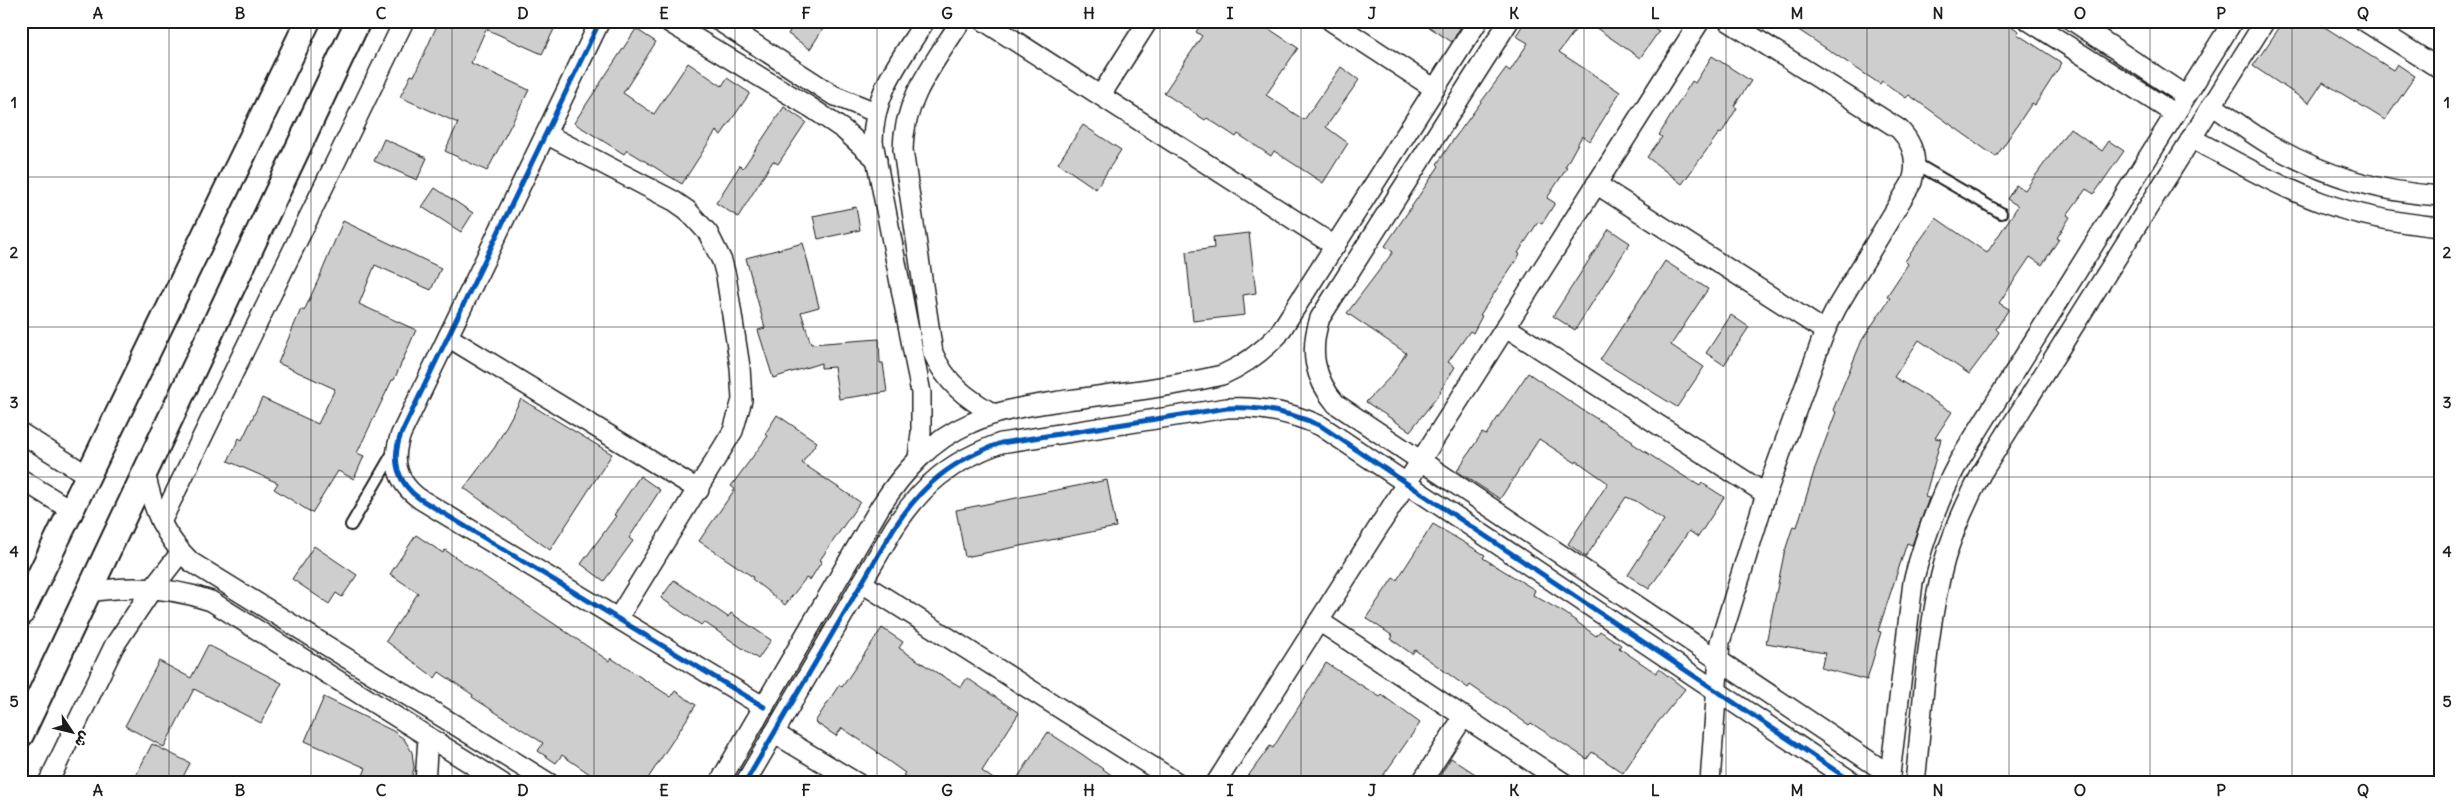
<svg xmlns="http://www.w3.org/2000/svg" width="2461" height="804" viewBox="0 0 2461 804" font-family="Delius,'Playpen Sans Arabic',sans-serif">
<style>
.building{fill:#cecece;stroke:#1c1c1c}
.lines{fill:none;stroke-linecap:round;stroke-linejoin:round}
.service-casing{stroke:#1c1c1c;stroke-width:14}
.minor-casing{stroke:#1c1c1c;stroke-width:22}
.tertiary-casing{stroke:#1c1c1c;stroke-width:28}
.service{stroke:#fff;stroke-width:10}
.minor{stroke:#fff;stroke-width:19}
.tertiary{stroke:#fff;stroke-width:24}
.cycleway-casing{stroke:#fff;stroke-width:8}
.cycleway{stroke:#0057b8;stroke-width:5}
.grid{fill:none;stroke:#1c1c1c;stroke-width:1;stroke-opacity:0.55}
.neatline{fill:none;stroke:#1c1c1c;stroke-width:2}
.grid-label{font-size:16px;text-anchor:middle;font-weight:bold;fill:#1c1c1c}
</style>
<rect width="100%" height="100%" fill="#fff"/>
<filter id="ink" filterUnits="userSpaceOnUse"><feTurbulence type="fractalNoise" baseFrequency=".02" numOctaves="2"/><feDisplacementMap in="SourceGraphic" scale="10" xChannelSelector="R" yChannelSelector="G"/><feConvolveMatrix kernelMatrix="1 2 1 2 8 2 1 2 1" color-interpolation-filters="sRGB"/></filter>
<g filter="url(#ink)">
<!-- building -->
<g class="building">
<path d="M439,21H558L542,54L486,29L471,63L529,90L487,171L445,151L458,123L400,97L411,75L414,76Z"/>
<path d="M796,21H828L810,49L788,34Z"/>
<path d="M1203,21H1257L1298,48L1266,95L1304,120L1341,67L1359,80L1326,127L1348,143L1323,183L1274,151L1271,156L1238,134L1236,137L1207,118L1205,120L1164,93L1202,36L1196,32Z"/>
<path d="M1420,21H1464L1452,42Z"/>
<path d="M1525,21H1582L1559,52L1620,92L1590,141L1582,136L1565,167L1567,168L1547,198L1555,203L1542,224L1538,222L1518,253L1520,254L1480,315L1482,316L1473,333L1470,331L1448,362L1455,367L1440,391L1441,392L1410,431L1366,402L1393,374L1406,353L1347,313L1393,252L1385,246L1439,166L1437,164L1451,143L1506,68L1510,71L1528,43L1516,36Z"/>
<path d="M1586,21H1644L1659,31L1640,58Z"/>
<path d="M1785,21H2003L2019,31L2017,34L2062,63L2035,105L2032,103L1996,157L1909,95L1906,98L1882,81L1880,84Z"/>
<path d="M2284,21H2315L2393,70L2397,64L2415,76L2385,120L2323,82L2309,103L2253,66Z"/>
<path d="M636,29L656,42L623,93L654,114L688,63L722,86L727,78L750,93L721,135L716,131L682,184L627,150L624,154L574,123Z"/>
<path d="M1712,56L1751,81L1734,106L1737,108L1721,134L1719,133L1682,184L1647,157L1662,137L1659,135L1692,81L1695,83Z"/>
<path d="M784,107L806,122L778,164L773,161L738,217L716,203L740,165L743,168Z"/>
<path d="M1083,125L1121,150L1096,189L1058,163Z"/>
<path d="M2070,128L2102,151L2109,141L2124,151L2094,194L2086,189L2067,215L2070,217L2057,238L2059,239L2042,265L2030,257L1999,303L2009,309L1996,329L1999,332L1987,350L1969,374L1919,340L1894,377L1952,412L1935,438L1941,439L1925,497L1929,498L1912,545L1907,543L1878,631L1881,632L1867,680L1821,668L1825,653L1766,643L1784,554L1793,526L1797,527L1815,468L1836,412L1833,410L1862,340L1890,298L1887,296L1908,264L1905,261L1936,218L1987,253L2018,206L2007,199L2016,185L2025,190Z"/>
<path d="M384,139L427,158L417,180L374,161Z"/>
<path d="M435,188L473,213L461,232L422,207Z"/>
<path d="M856,207L860,230L818,239L813,216Z"/>
<path d="M343,221L441,268L431,290L375,265L359,304L416,330L394,380H392L357,453L364,456L354,479L338,471L312,513L274,489L278,483L228,461L239,438L242,440L262,398L318,424L335,389L278,363L301,309L304,311L320,276Z"/>
<path d="M1609,229L1630,243L1575,330L1553,316Z"/>
<path d="M1249,233L1256,293L1243,295L1245,315L1193,321L1186,252L1214,248L1213,237Z"/>
<path d="M803,243L819,307L801,312L811,344L879,339L880,363H883L887,392L839,399L834,367L821,368V363L773,378L758,330L765,328L746,258Z"/>
<path d="M1665,261L1708,289L1671,345L1704,367L1677,407L1600,360Z"/>
<path d="M1731,315L1749,327L1724,365L1706,353Z"/>
<path d="M1528,373L1581,409L1633,441L1632,443L1664,464L1700,486L1702,483L1724,497L1698,537L1689,531L1649,589L1628,575L1664,520L1636,501L1626,497L1586,557L1568,544L1608,483L1577,461L1576,463L1539,439L1500,499L1457,471L1482,433L1486,435Z"/>
<path d="M521,399L612,454L550,550L464,488L495,447Z"/>
<path d="M777,415L817,442L802,463L860,502L820,560L822,561L810,580L806,578L785,605L752,579L753,577L699,541L735,489L731,486L768,436L765,434Z"/>
<path d="M640,476L660,490L629,538L633,541L604,581L581,564L616,516L614,515Z"/>
<path d="M1107,480L1116,527L965,557L956,510Z"/>
<path d="M1433,524L1485,555L1483,558L1535,590L1533,595L1565,613L1596,636L1600,631L1621,645L1619,648L1656,673L1659,669L1685,689L1654,727L1623,773L1592,752L1587,759L1531,723L1529,725L1470,685L1468,688L1415,650L1412,654L1391,639L1393,636L1366,618L1393,578L1397,580Z"/>
<path d="M416,535L443,553L445,550L609,661L611,658L671,697L675,691L696,705L645,783H603L562,755L556,763L538,751L543,743L472,697L473,695L439,672L435,678L386,641L418,593L390,574Z"/>
<path d="M314,546L357,575L342,597L336,593L329,604L292,579Z"/>
<path d="M674,580L728,617L731,613L771,640L758,659L704,622L701,625L661,598Z"/>
<path d="M882,628L903,642L899,648L934,671L961,687L967,678L1019,713L982,771L999,783H915L903,775L905,773L877,753L878,752L842,728L836,736L815,722L839,685L842,687Z"/>
<path d="M208,645L282,683L261,723L194,689L164,747L125,726L159,661L191,678Z"/>
<path d="M1326,663L1380,697L1382,695L1420,723L1378,783H1243L1270,746L1273,748Z"/>
<path d="M324,697L393,731L404,739L412,752L414,768L410,783H360L366,768L305,741Z"/>
<path d="M1048,732L1083,755L1123,783H1014Z"/>
<path d="M152,744L190,763L180,783H132Z"/>
<path d="M1451,758L1489,783H1435Z"/>
</g>
<g class="lines">
<!-- service casing -->
<g class="service-casing">
<g id="service">
<path d="M1915,163L2001,213"/>
<path d="M351,525L394,451"/>
</g>
</g>
<!-- minor casing -->
<g class="minor-casing">
<g id="minor">
<path d="M600,21L401,434C391,460 397,483 420,499L764,707"/>
<path d="M667,21L810,107L844,130L877,160"/>
<path d="M719,21L833,95L875,112"/>
<path d="M961,21C935,62 903,100 903,150L933,353C946,383 966,398 994,414"/>
<path d="M984,21L1335,246"/>
<path d="M1331,21L1435,89"/>
<path d="M1509,21L1320,318C1309,351 1314,378 1336,404L1890,775"/>
<path d="M2029,21L2175,114"/>
<path d="M2073,21L2186,96"/>
<path d="M2364,21L2440,69"/>
<path d="M1101,95L1148,21"/>
<path d="M2212,105C2231,118 2249,132 2269,144C2322,175 2379,192 2440,196"/>
<path d="M546,134L674,201L687,210L708,233L722,261L726,276L740,367L742,400L733,431L618,618"/>
<path d="M2191,138C2233,160 2275,185 2321,202C2359,216 2399,223 2440,227"/>
<path d="M1596,184L1825,331"/>
<path d="M1506,327L1766,494"/>
<path d="M448,337L699,490"/>
<path d="M21,433L87,475"/>
<path d="M918,458L921,433V393L873,142C873,93 900,61 925,21"/>
<path d="M145,472C153,510 163,535 191,562L549,783"/>
<path d="M21,479L71,510"/>
<path d="M161,522L404,21"/>
<path d="M862,583L1178,783"/>
<path d="M90,592C131,585 171,587 211,601L502,783"/>
<path d="M1319,621L1564,783"/>
<path d="M774,733L857,783"/>
<path d="M48,783L114,646L153,588L181,552"/>
<path d="M425,783L428,737"/>
<path d="M719,783L880,507C903,472 931,440 971,423C1001,409 1035,405 1067,400C1119,393 1171,387 1222,375C1245,365 1261,353 1278,335L1478,21"/>
<path d="M745,783L894,528C923,484 951,461 1001,443L1227,408C1261,406 1290,412 1321,426L1854,783"/>
<path d="M1216,783L1700,21"/>
<path d="M1421,783L1464,716"/>
<path d="M1710,783L1720,642L1766,494L1825,331L1837,307L1912,182C1918,162 1914,144 1899,129L1728,21"/>
<path d="M1889,783L1913,582C1924,539 1938,500 1959,461L2233,21"/>
<path d="M1915,783C1923,711 1926,627 1945,559C1954,529 1967,501 1981,474L2265,21"/>
</g>
</g>
<!-- tertiary casing -->
<g class="tertiary-casing">
<g id="tertiary">
<path d="M21,614L308,21"/>
<path d="M21,735L358,21"/>
</g>
</g>
<!-- service -->
<use href="#service" class="service"/>
<!-- minor -->
<use href="#minor" class="minor"/>
<!-- tertiary -->
<use href="#tertiary" class="tertiary"/>
<!-- cycleway casing -->
<g class="cycleway-casing">
<g id="cycleway">
<path d="M600,21L401,434C391,460 397,483 420,499L764,707"/>
<path d="M745,783L894,528C923,484 951,461 1001,443L1227,408C1261,406 1290,412 1321,426L1854,783"/>
</g>
</g>
<!-- cycleway -->
<use href="#cycleway" class="cycleway"/>
</g>
</g>
<!-- grid -->
<path class="grid" d="M169,21V783M311,21V783M452,21V783M594,21V783M735,21V783M877,21V783M1018,21V783M1160,21V783M1301,21V783M1443,21V783M1584,21V783M1726,21V783M1867,21V783M2009,21V783M2150,21V783M2292,21V783M21,177H2440M21,327H2440M21,477H2440M21,627H2440"/>
<!-- margin -->
<rect width="2461" height="804" fill="none" stroke="#fff" stroke-width="55"/>
<!-- north arrow -->
<g transform="translate(72 732) rotate(125)" stroke="#ffffff" stroke-width="4" paint-order="stroke">
<path d="M0-4L9 19L0 12L-9 19Z" fill="#1c1c1c"/>
<text y="-8" font-size="14" font-weight="bold" text-anchor="middle" fill="#1c1c1c">ش</text>
</g>
<rect x="28" y="28" width="2406" height="748" class="neatline"/>
<g class="grid-label">
<text x="98" y="19">A</text>
<text x="240" y="19">B</text>
<text x="381" y="19">C</text>
<text x="523" y="19">D</text>
<text x="664" y="19">E</text>
<text x="806" y="19">F</text>
<text x="947" y="19">G</text>
<text x="1089" y="19">H</text>
<text x="1230" y="19">I</text>
<text x="1372" y="19">J</text>
<text x="1514" y="19">K</text>
<text x="1655" y="19">L</text>
<text x="1797" y="19">M</text>
<text x="1938" y="19">N</text>
<text x="2080" y="19">O</text>
<text x="2221" y="19">P</text>
<text x="2363" y="19">Q</text>
<text x="14" y="108">1</text>
<text x="2447" y="108">1</text>
<text x="14" y="258">2</text>
<text x="2447" y="258">2</text>
<text x="14" y="408">3</text>
<text x="2447" y="408">3</text>
<text x="14" y="557">4</text>
<text x="2447" y="557">4</text>
<text x="14" y="707">5</text>
<text x="2447" y="707">5</text>
<text x="98" y="796">A</text>
<text x="240" y="796">B</text>
<text x="381" y="796">C</text>
<text x="523" y="796">D</text>
<text x="664" y="796">E</text>
<text x="806" y="796">F</text>
<text x="947" y="796">G</text>
<text x="1089" y="796">H</text>
<text x="1230" y="796">I</text>
<text x="1372" y="796">J</text>
<text x="1514" y="796">K</text>
<text x="1655" y="796">L</text>
<text x="1797" y="796">M</text>
<text x="1938" y="796">N</text>
<text x="2080" y="796">O</text>
<text x="2221" y="796">P</text>
<text x="2363" y="796">Q</text>
</g>
</svg>
